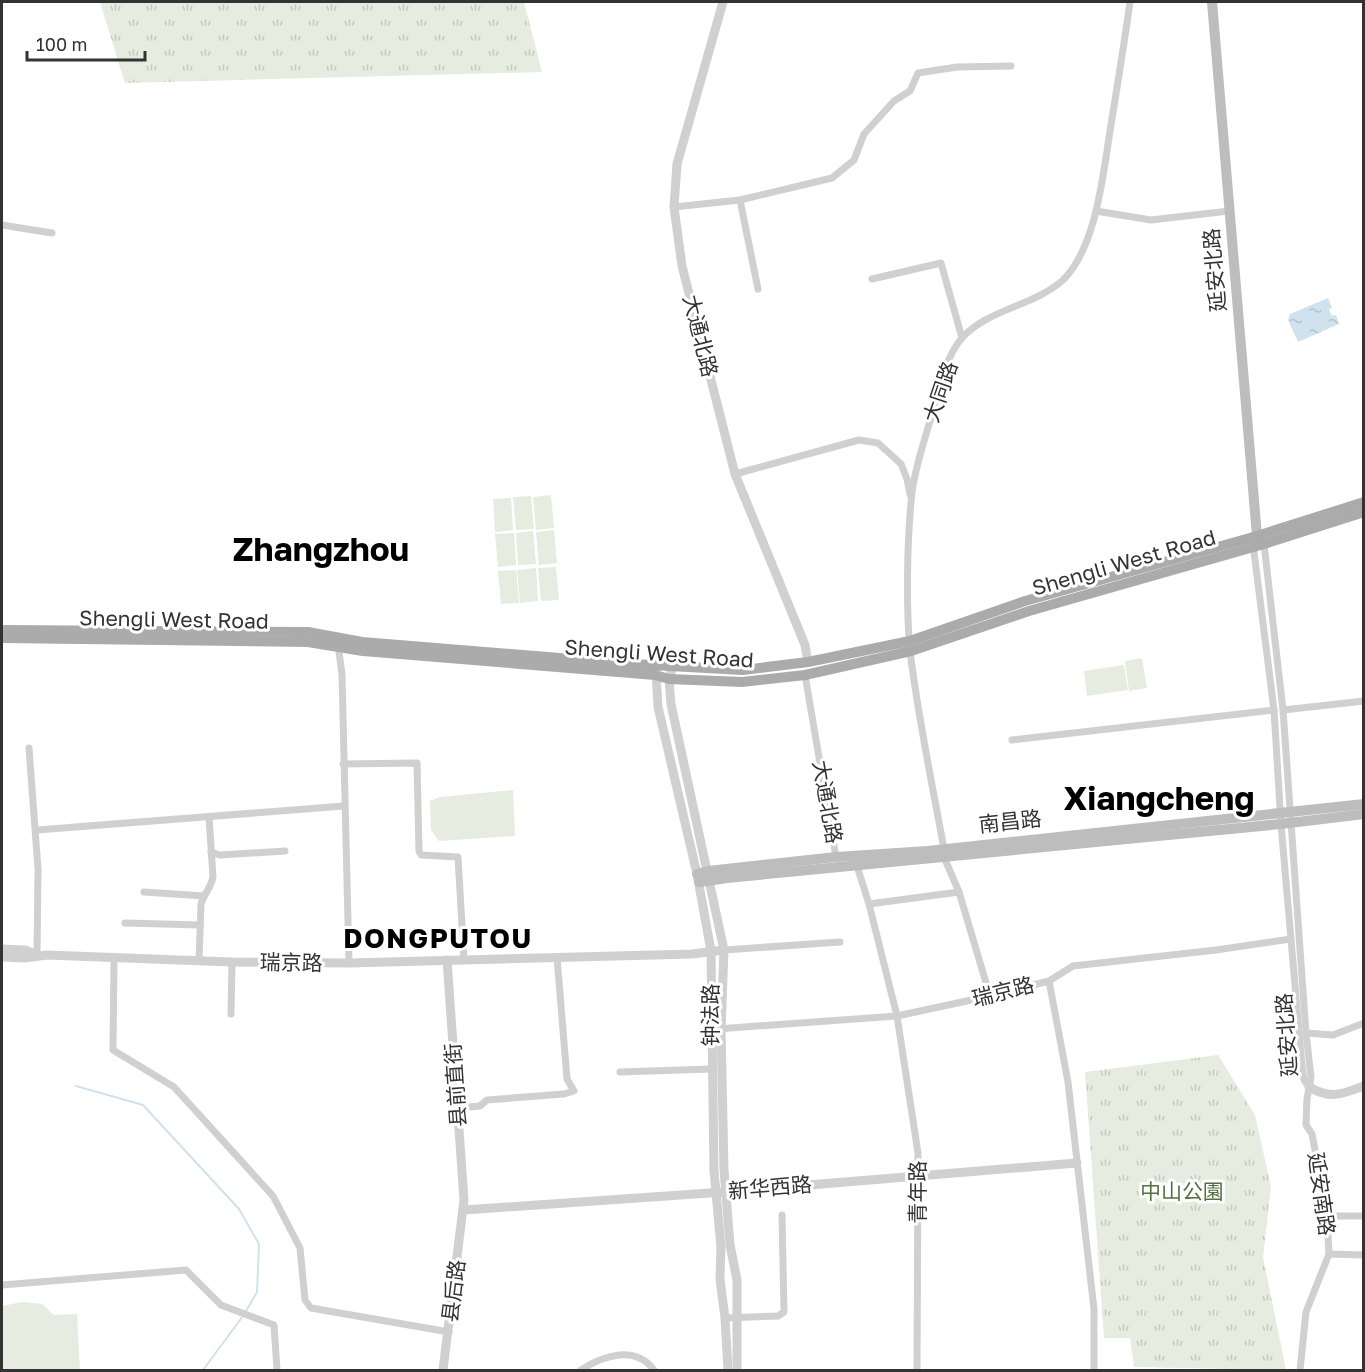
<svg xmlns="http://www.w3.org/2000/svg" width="1365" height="1372" viewBox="0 0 1365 1372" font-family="'Golos Text','Noto Sans SC',sans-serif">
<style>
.grass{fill:url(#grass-tufts)}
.garden{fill:#e6ecdf}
.water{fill:url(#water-ripples)}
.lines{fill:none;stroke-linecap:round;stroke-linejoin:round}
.stream{stroke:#cfe2ee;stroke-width:2}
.minor{stroke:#d0d0d0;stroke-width:7}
.tertiary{stroke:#d0d0d0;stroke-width:9}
.secondary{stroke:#bdbdbd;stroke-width:10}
.primary{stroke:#ababab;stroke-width:10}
.labels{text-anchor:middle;stroke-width:6;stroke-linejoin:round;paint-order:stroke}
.street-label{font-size:21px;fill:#333;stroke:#fff}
.park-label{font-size:21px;fill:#56703f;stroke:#fff}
.district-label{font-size:27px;font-weight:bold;letter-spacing:1.5px;fill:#000;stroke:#fff}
.town-label{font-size:33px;font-weight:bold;fill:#000;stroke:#fff}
</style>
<defs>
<pattern id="grass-tufts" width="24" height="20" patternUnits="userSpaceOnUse" patternTransform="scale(1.5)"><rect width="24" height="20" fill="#e6ecdf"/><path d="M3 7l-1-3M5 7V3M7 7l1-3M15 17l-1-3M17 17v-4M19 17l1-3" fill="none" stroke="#c6cbc0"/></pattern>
<pattern id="water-ripples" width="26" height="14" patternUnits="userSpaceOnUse" patternTransform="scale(1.5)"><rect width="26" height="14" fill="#cfe2ee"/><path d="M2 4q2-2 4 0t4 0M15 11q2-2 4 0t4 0" fill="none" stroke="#b2c2cd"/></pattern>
</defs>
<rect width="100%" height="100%" fill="#fff"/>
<!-- grass -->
<g class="grass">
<path d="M100,2H524L542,72L125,83Z"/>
<path d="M1218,1055L1255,1115L1271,1187L1263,1257L1286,1370L1134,1367L1130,1338H1104L1085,1072Z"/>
</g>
<!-- garden -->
<g class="garden">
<path d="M551,495L554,528L536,530L533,497Z"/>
<path d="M531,496L534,529L516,530L513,497Z"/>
<path d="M511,498L513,530L495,532L493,499Z"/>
<path d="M554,530L557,563L539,565L536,532Z"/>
<path d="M533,531L536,564L518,565L516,533Z"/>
<path d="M514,533L516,565L498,567L495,534Z"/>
<path d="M556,567L559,600L541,601L538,568Z"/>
<path d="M536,568L538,601L520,603L517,570Z"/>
<path d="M516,570L519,603L501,604L498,571Z"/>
<path d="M1142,658L1147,688L1129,691L1125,661Z"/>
<path d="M1124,665L1128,690L1087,696L1084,671Z"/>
<path d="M513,790L515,836L439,841L431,830L430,801L440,797Z"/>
<path d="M22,1302L42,1304L54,1315L77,1314L80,1370H2V1306Z"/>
</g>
<!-- water -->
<path class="water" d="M1328,298L1332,308L1329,309L1332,316L1336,315L1339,324L1298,342L1288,320L1290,314Z"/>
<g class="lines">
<!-- stream -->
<g class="stream">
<path d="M76,1086L143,1105L239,1209L259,1244L257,1292L246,1311"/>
<path d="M203,1370L243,1316"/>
</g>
<!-- minor -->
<g class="minor">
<path d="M740,200L758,289"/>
<path d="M674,207L740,200L832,178L854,160L864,134L894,101L910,91L918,73L957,67L1011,66"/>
<path d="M1096,211L1151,220L1229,211"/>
<path d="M2,225L52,233"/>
<path d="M872,279L941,263L962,338"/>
<path d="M735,474L859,440L878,443L901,464L907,479L910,494"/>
<path d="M1253,544L1274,710L1281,824L1302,1066L1304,1080L1309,1087"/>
<path d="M1264,544L1283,710L1306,1033L1311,1077L1307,1099L1306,1125L1312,1134L1323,1193L1327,1216L1329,1254L1306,1312L1300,1370"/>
<path d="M338,645L342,674L349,963"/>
<path d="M805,675L836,857"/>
<path d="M1283,710L1364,701"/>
<path d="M1012,740L1274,710"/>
<path d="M29,748L38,869L37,955"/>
<path d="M343,764L417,763L419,851L421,855L458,857L464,960"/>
<path d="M37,830L344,806"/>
<path d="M944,849C932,783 918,717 910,651C906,606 907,546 911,502C913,474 925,438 933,411C939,388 946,356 962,338C988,309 1034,306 1063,280C1096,248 1103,175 1110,131C1117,88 1124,45 1130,2"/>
<path d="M211,852L220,855L285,851"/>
<path d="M944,857L959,892L990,996"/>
<path d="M857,866L869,904L897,1016L918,1153L917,1370"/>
<path d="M144,892L204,896"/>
<path d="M869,904L959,892"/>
<path d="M125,923L200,925"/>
<path d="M724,950L840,942"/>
<path d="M114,958L113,1050L174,1087L273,1196L300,1248L305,1300L311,1308L449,1332"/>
<path d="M199,960L201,904C204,894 211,888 213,877L209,817"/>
<path d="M1049,981L1068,1082L1094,1309V1370"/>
<path d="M231,1014L232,962"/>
<path d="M717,1029L897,1016L990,996L1049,981L1073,966L1216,950L1291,939"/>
<path d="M1306,1033L1333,1035L1364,1023"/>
<path d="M620,1072L711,1069"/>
<path d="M457,1108L480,1106L487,1100L564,1094L574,1091L567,1079L557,957"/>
<path d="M1327,1216H1364"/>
<path d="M1329,1254L1364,1255"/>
<path d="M2,1285L186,1270L221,1305L274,1325L277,1370"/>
<path d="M725,1318L778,1316L784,1312L782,1215"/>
<path d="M581,1370C604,1355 635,1345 654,1370"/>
</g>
<!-- tertiary -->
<g class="tertiary">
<path d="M723,2L677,164L674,207L682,266L735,474L805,645L808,662"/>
<path d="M673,666L669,679L671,704L724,950L721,1029L724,1170L730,1245L737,1280V1370"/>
<path d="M656,671L658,707L697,874L711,951L714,1171L721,1247L720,1279L725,1318L728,1370"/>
<path d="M2,949L25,950L37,955"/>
<path d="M2,957L24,958L47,955L232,962L349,963L692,954L724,950"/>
<path d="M1309,1087C1332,1100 1341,1094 1364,1086"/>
<path d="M464,1210L724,1192L1077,1163"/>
<path d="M443,1370L464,1200L447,960"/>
</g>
<!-- secondary -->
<g class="secondary">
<path d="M1212,2L1257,536L1263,543"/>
<path d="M697,874L708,871L836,857L928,851L1364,804"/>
<path d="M699,882L727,878L1281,824L1364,814"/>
</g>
<!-- primary -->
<g class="primary">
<path d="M2,630L308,632L362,642L633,664L743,670L808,662L910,641L1025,601L1257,536L1364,502"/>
<path d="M2,638L308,642L363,651L655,675L669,679L742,682L805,675L911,651L1029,611L1264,544L1364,512"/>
</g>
</g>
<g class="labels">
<!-- street labels -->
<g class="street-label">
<text transform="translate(1215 270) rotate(-95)" y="7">延安北路</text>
<text transform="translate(700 336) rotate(76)" y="7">大通北路</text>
<text transform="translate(941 392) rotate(-71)" y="7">大同路</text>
<text transform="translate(1124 563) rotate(-16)" y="7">Shengli West Road</text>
<text transform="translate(174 620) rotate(1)" y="7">Shengli West Road</text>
<text transform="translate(659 654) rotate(4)" y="7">Shengli West Road</text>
<text transform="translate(827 802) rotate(80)" y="7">大通北路</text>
<text transform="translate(1010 822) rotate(-6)" y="7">南昌路</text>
<text transform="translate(291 963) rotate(1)" y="7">瑞京路</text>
<text transform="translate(1003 992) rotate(-14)" y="7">瑞京路</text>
<text transform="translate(711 1015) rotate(-90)" y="7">钟法路</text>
<text transform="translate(1287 1035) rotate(-94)" y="7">延安北路</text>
<text transform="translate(456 1085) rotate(-94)" y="7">县前直街</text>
<text transform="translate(770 1188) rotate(-5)" y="7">新华西路</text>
<text transform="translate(918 1192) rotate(-90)" y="7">青年路</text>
<text transform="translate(1321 1194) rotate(82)" y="7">延安南路</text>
<text transform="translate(454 1291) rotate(-83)" y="7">县后路</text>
</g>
<!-- park labels -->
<g class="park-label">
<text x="1182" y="1199">中山公園</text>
</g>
<!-- district labels -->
<g class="district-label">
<text x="438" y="948">DONGPUTOU</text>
</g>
<!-- town labels -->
<g class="town-label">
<text x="321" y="561">Zhangzhou</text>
<text x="1159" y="810">Xiangcheng</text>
</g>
</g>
<!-- border -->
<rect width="1365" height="1372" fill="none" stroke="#333333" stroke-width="6"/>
<!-- scale -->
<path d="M27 51v9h118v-9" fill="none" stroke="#333333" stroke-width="3"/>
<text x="36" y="51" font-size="18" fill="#333333" stroke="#ffffff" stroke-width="4.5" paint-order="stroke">100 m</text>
</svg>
